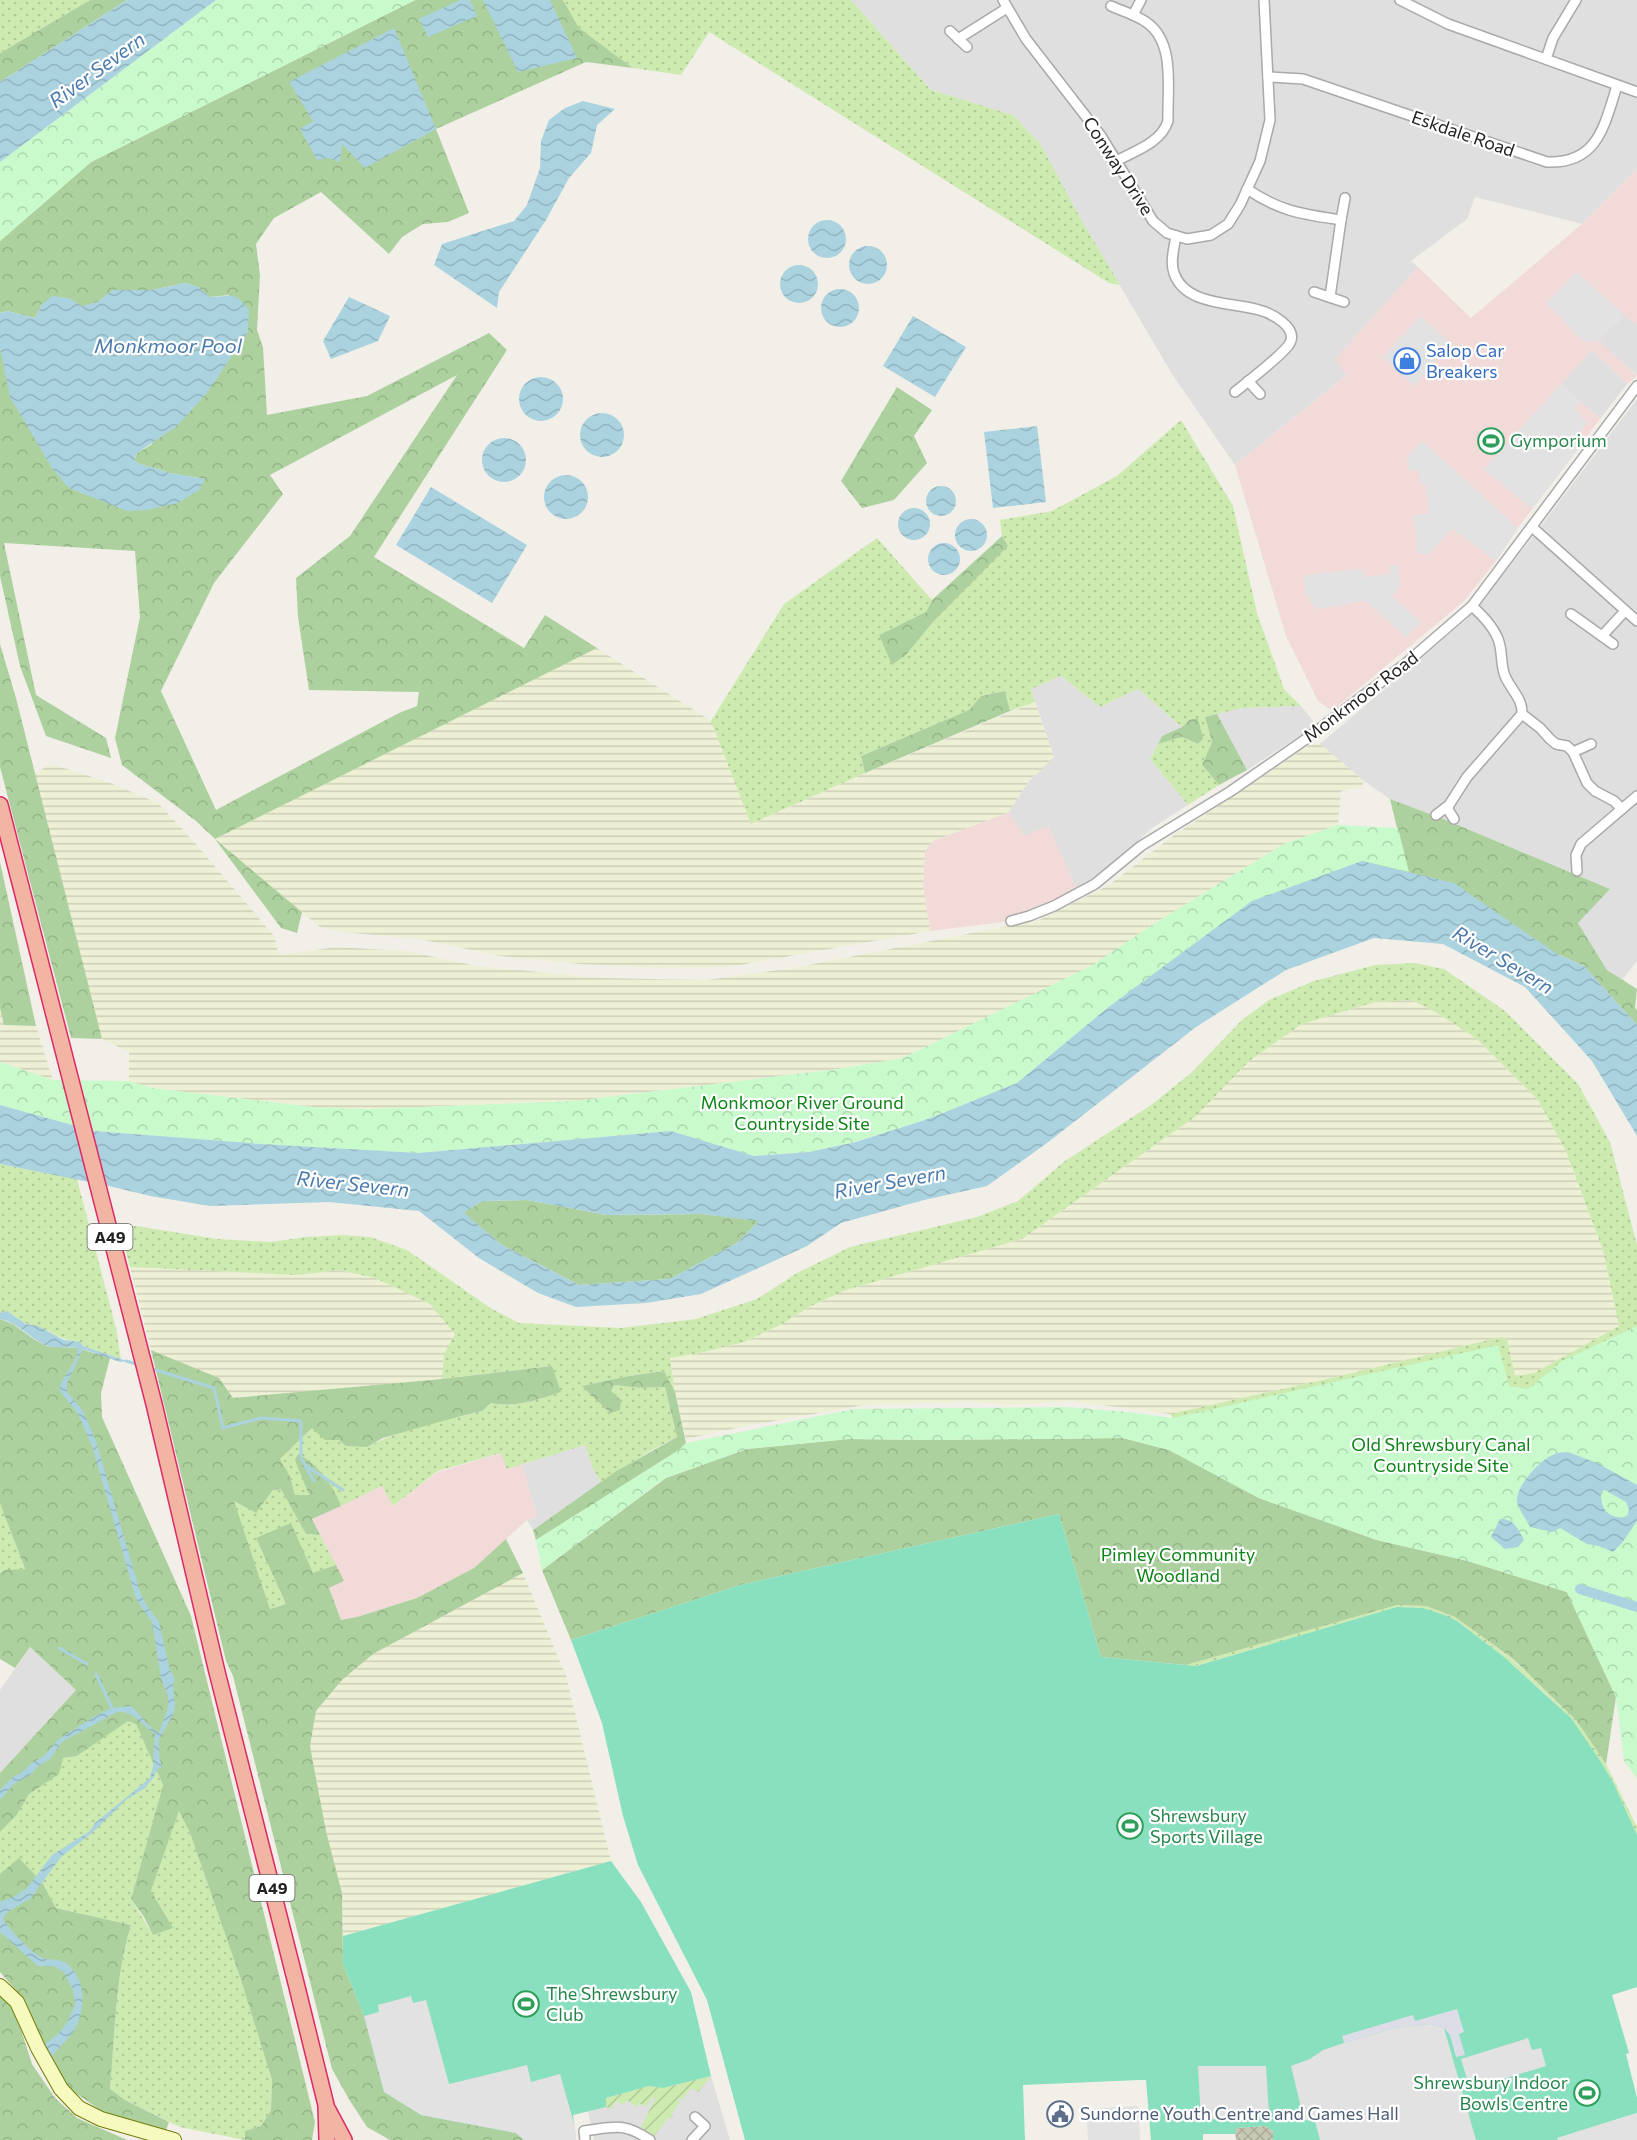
<svg xmlns="http://www.w3.org/2000/svg" width="1637" height="2140" viewBox="0 0 1637 2140" font-family="Commissioner,sans-serif">
<style>
.residential{fill:#e0dfdf}
.commercial{fill:#f2dad9}
.construction{fill:url(#construction-cross-hatch)}
.farmland{fill:url(#farmland-rules)}
.grass{fill:url(#grass-dots)}
.forest{fill:url(#forest-crowns);fill-rule:evenodd}
.park{fill:url(#park-crowns)}
.garden{fill:url(#garden-furrows)}
.pitch{fill:#88e0be}
.parking{fill:#e2e2e2}
.plaza{fill:#dddde8}
.water{fill:url(#water-waves);fill-rule:evenodd}
.lines{fill:none;stroke-linecap:round;stroke-linejoin:round}
.stream{stroke:#aad3df;stroke-width:3}
.canal{stroke:#aad3df;stroke-width:10}
.minor-casing{stroke:#a9a9a9;stroke-width:12}
.secondary-casing{stroke:#707d05;stroke-width:16}
.trunk-casing{stroke:#dc2a67;stroke-width:18}
.minor{stroke:#fff;stroke-width:9}
.secondary{stroke:#f7fabf;stroke-width:14}
.trunk{stroke:#f2b4a3;stroke-width:15}
.labels{text-anchor:middle;stroke-width:4.5;stroke-linejoin:round;paint-order:stroke}
.shield{fill:#fff;stroke:#646464;stroke-width:1.5}
.shield-label{font-size:16px;font-weight:bold;fill:#222}
.street-label{font-size:18px;fill:#222;stroke:#fff}
.shop-label{font-size:18px;fill:#366cbe;stroke:#fff;text-anchor:start}
.leisure-label{font-size:18px;fill:#27864d;stroke:#fff;text-anchor:start}
.park-label{font-size:18px;fill:#0c8416;stroke:#fff}
.service-label{font-size:18px;fill:#4e5e75;stroke:#fff;text-anchor:start}
.water-label{font-size:20px;font-style:italic;fill:#4a7aab;stroke:#fff}
</style>
<defs>
<pattern id="construction-cross-hatch" width="8" height="8" patternUnits="userSpaceOnUse" patternTransform="scale(1.5)"><rect width="8" height="8" fill="#c7c7b4"/><path d="M0 0l8 8M0 8l8-8" fill="none" stroke="#abab9a"/></pattern>
<pattern id="farmland-rules" width="6" height="5" patternUnits="userSpaceOnUse" patternTransform="scale(1.5)"><rect width="6" height="5" fill="#eef0d5"/><path d="M0 2.5h6" fill="none" stroke="#ccceb7"/></pattern>
<pattern id="grass-dots" width="8" height="8" patternUnits="userSpaceOnUse" patternTransform="scale(1.5)"><rect width="8" height="8" fill="#cdebb0"/><path d="M2 2h.1M6 6h.1" fill="none" stroke="#b0c997" stroke-width="1.8" stroke-linecap="round"/></pattern>
<pattern id="forest-crowns" width="20" height="18" patternUnits="userSpaceOnUse" patternTransform="scale(1.5)"><rect width="20" height="18" fill="#add19e"/><path d="M2 6a3 3 0 1 1 6 0M12 15a3 3 0 1 1 6 0" fill="none" stroke="#95b388"/></pattern>
<pattern id="park-crowns" width="20" height="18" patternUnits="userSpaceOnUse" patternTransform="scale(1.5)"><rect width="20" height="18" fill="#c8facc"/><path d="M2 6a3 3 0 1 1 6 0M12 15a3 3 0 1 1 6 0" fill="none" stroke="#acd6af"/></pattern>
<pattern id="garden-furrows" width="10" height="10" patternUnits="userSpaceOnUse" patternTransform="scale(1.5)"><rect width="10" height="10" fill="#cdebb0"/><path d="M-1 1l2-2M0 10L10 0M9 11l2-2" fill="none" stroke="#b0c997"/></pattern>
<pattern id="water-waves" width="16" height="10" patternUnits="userSpaceOnUse" patternTransform="scale(1.5)"><rect width="16" height="10" fill="#aad3df"/><path d="M0 5q4-4 8 0t8 0" fill="none" stroke="#92b5bf"/></pattern>
</defs>
<rect width="100%" height="100%" fill="#f2efe9"/>
<!-- residential -->
<g class="residential">
<path d="M851,0H1637V169L1582,224L1475,197L1467,219L1411,261L1418,267L1336,358L1348,374L1235,465L1172,374L1083,223L1041,145L1013,115L931,90Z"/>
<path d="M1625,315L1637,325V375L1598,341Z"/>
<path d="M1592,350L1627,384L1600,419L1561,384Z"/>
<path d="M1637,399V961L1622,980L1607,970L1578,923L1610,889L1446,820L1390,799L1364,781L1320,744L1466,620L1525,547Z"/>
<path d="M1061,676L1100,707L1138,689L1182,727L1162,736L1150,759L1188,805L1152,828L1126,852L1077,890L1048,826L1024,837L1009,812L1028,782L1054,757L1031,689Z"/>
<path d="M1301,706L1313,721V727L1247,770L1217,714L1242,708Z"/>
<path d="M585,1445L593,1469L601,1482L533,1530L527,1520L537,1517L522,1464Z"/>
<path d="M30,1647L76,1690L0,1773V1690Z"/>
<path d="M711,2076L730,2140H594L588,2111L606,2107V2098L649,2086L663,2088Z"/>
</g>
<!-- commercial -->
<g class="commercial">
<path d="M1637,169V325L1625,315L1599,341L1637,376L1627,384L1592,350L1561,384L1600,419L1518,528L1496,561L1463,602L1332,711L1318,701L1286,636L1235,465L1347,375L1335,359L1418,267L1471,318L1582,224Z"/>
<path d="M1009,812L1024,836L1048,826L1077,890L1011,921L930,931L923,888L925,851L933,841Z"/>
<path d="M502,1453L507,1469L522,1464L537,1517L527,1520L474,1568L417,1598L357,1617L341,1620L329,1588L343,1580L312,1519L382,1486L393,1506L438,1472Z"/>
</g>
<!-- construction -->
<path class="construction" d="M1265,2126L1273,2131V2140H1236L1235,2128Z"/>
<!-- farmland -->
<g class="farmland">
<path d="M597,648L711,721L752,824L865,773L1035,702L1054,757L1028,782L1009,812L933,841L925,851L923,888L930,931L729,967L656,968L581,964L500,956L419,939L342,932L320,927L215,839Z"/>
<path d="M1311,744H1320L1364,781L1361,788L1341,791L1338,825L1284,844L1152,925L1094,965L903,1058L838,1069L574,1101L368,1109L313,1107L151,1088L129,1081V1052L102,1039L34,774L51,764L108,782L158,803L195,843L274,936L279,955L337,947L406,951L477,966L601,978L707,980L793,968L1039,920L1109,885L1173,836Z"/>
<path d="M1411,1000L1432,1010L1476,1038L1538,1100L1566,1151L1603,1250L1619,1326L1534,1373L1515,1376L1507,1339L1501,1337L1340,1376L1170,1414L1070,1401L1009,1405L969,1402L864,1405L741,1427L686,1439L675,1392L670,1358L700,1353L744,1342L782,1324L811,1306L846,1290L1022,1239L1196,1116L1249,1061L1302,1024L1375,1002Z"/>
<path d="M0,1008L5,1025L36,1026L53,1080L0,1062Z"/>
<path d="M130,1267L297,1275L339,1270L375,1278L430,1304L455,1334L444,1354L442,1379L233,1399L219,1378L151,1350Z"/>
<path d="M523,1573L566,1676L611,1861L343,1936L342,1893L326,1831L310,1746L316,1711L342,1680L373,1654Z"/>
</g>
<!-- grass -->
<g class="grass">
<path d="M0,0H90L0,53Z"/>
<path d="M563,0H851L931,90L1013,115L1041,145L1083,223L1120,285L1109,283L709,32L681,75L633,68L579,28Z"/>
<path d="M1181,420L1233,506L1257,613L1284,689L1301,706L1242,708L1205,717L1212,742L1202,765L1219,785L1188,805L1150,759L1158,744L1182,737L1198,744L1203,739L1189,720L1182,727L1138,689L1100,707L1061,676L1031,689L1035,702L1010,711L1005,691L981,696L969,710L861,756L865,773L751,824L711,721L784,604L877,538L932,600L926,612L879,635L906,655L933,622L1007,546L1002,536L1000,520L1052,511L1117,476Z"/>
<path d="M1414,963L1444,969L1505,1011L1578,1084L1610,1142L1637,1245V1589L1173,1418L1170,1414L1340,1376L1501,1337L1507,1339L1515,1376L1534,1373L1619,1326L1603,1250L1566,1151L1538,1100L1476,1038L1432,1010L1411,1000L1375,1002L1302,1024L1249,1061L1196,1116L1022,1239L846,1290L811,1306L782,1324L744,1342L700,1353L670,1358L675,1392L664,1371L629,1376L583,1386L610,1413L611,1391L614,1385L641,1388L665,1387L677,1437L650,1451L601,1482L593,1469L585,1445L507,1469L501,1453L438,1471L393,1506L382,1486L341,1506C334,1487 317,1463 298,1454L309,1496L295,1495L290,1476L280,1459L313,1427L326,1440H339L367,1447C391,1434 417,1428 443,1420C460,1416 478,1416 491,1403C515,1408 537,1400 560,1392L552,1366L442,1379L444,1354L455,1334L430,1304L375,1278L339,1270L297,1275L130,1267L119,1227L136,1226L217,1239L271,1242L306,1237L344,1235L370,1237L407,1250L492,1309L519,1323L621,1328L696,1319L757,1299L797,1273L850,1247L977,1217L1018,1201L1065,1161L1151,1105L1191,1073L1242,1020L1269,1000L1314,981L1375,965Z"/>
<path d="M0,1164L77,1179L116,1328L121,1359L83,1346L79,1342C63,1341 54,1333 39,1327C35,1325 30,1325 25,1323C15,1318 12,1310 0,1313Z"/>
<path d="M282,1489L306,1534L320,1535L336,1565L313,1574L256,1538L286,1604L270,1609L233,1500L256,1513L273,1490Z"/>
<path d="M0,1503L1,1504L25,1570H5L0,1573Z"/>
<path d="M1397,1605L1426,1606L1455,1617L1512,1659L1576,1720L1606,1764L1637,1827V1835L1613,1782L1601,1762L1570,1718L1552,1700L1504,1657L1457,1621L1423,1608L1397,1607L1127,1686C1109,1705 1123,1736 1149,1727C1161,1722 1161,1710 1168,1701C1171,1697 1176,1695 1180,1693L1369,1638C1377,1636 1389,1635 1396,1640C1399,1643 1401,1649 1404,1652C1411,1663 1422,1674 1433,1682C1454,1696 1480,1695 1503,1704C1541,1720 1558,1781 1569,1817L1565,1818L1553,1777L1536,1782L1522,1730C1507,1703 1448,1703 1422,1683C1400,1666 1405,1640 1371,1642L1370,1640L1184,1694L1175,1699L1165,1717L1144,1732L1116,1726L1114,1690L1186,1665Z"/>
<path d="M128,1720L136,1723L163,1785L131,1899L153,1935L151,1891L179,1810L190,1833L240,1977L272,2080L271,2110L261,2126L245,2131V2140L180,2127L125,2100L110,2089C115,2035 115,1977 131,1925L56,1908L42,1882L0,1874V1832L16,1816L28,1794L62,1758L77,1756Z"/>
</g>
<!-- forest -->
<g class="forest">
<path d="M90,0H127L0,82V53Z"/>
<path d="M415,0H563L579,28L633,68L586,62L436,129L469,213L448,222L423,224L402,237L389,254L321,192L274,218L256,244L260,275L257,330L263,347L267,415L367,396L489,333L507,350L374,557L524,648L545,615L597,648L215,839L302,912L297,933L281,928L215,839L196,821L122,765L115,738L140,617L135,551L4,543L36,695L106,738L111,758L46,736L20,666L0,576V348L4,361L52,468L205,479L170,473L137,463L135,459L137,453L151,445L229,295L210,297L198,287L186,283L152,290H113L98,302L82,307L68,298L42,304L35,318L7,311L0,313V241L91,162ZM457,375L350,536L296,578L298,617L309,690L419,692L417,706L399,713L216,810L161,691L214,583L283,494L270,475Z"/>
<path d="M897,387L932,410L914,436L927,463L894,500L862,508L841,481Z"/>
<path d="M1002,536L1008,546L933,622L906,655L892,665L879,635L926,612L932,600Z"/>
<path d="M0,644L16,698L102,1039L71,1038L0,767Z"/>
<path d="M1005,691L1010,711L865,773L861,756L969,710L981,696Z"/>
<path d="M1217,714L1247,770L1219,785L1202,765L1212,742L1205,717Z"/>
<path d="M1198,718L1203,739L1198,744L1182,737L1158,744L1162,736L1182,727L1189,720Z"/>
<path d="M1390,799L1446,820L1610,889L1578,923L1607,970L1637,989L1635,1008L1637,1010V1025L1584,966L1557,954L1252,901L1397,828Z"/>
<path d="M0,862L36,1026L4,1025L0,1008Z"/>
<path d="M527,1200L607,1215L701,1214L760,1220L737,1243L670,1279L579,1285L502,1245L463,1213L482,1201Z"/>
<path d="M0,1319L13,1324L35,1340L47,1346L78,1348L110,1358L101,1393L102,1417L191,1616L315,2122L312,2140H245V2131L261,2126L271,2110L272,2080L240,1977L190,1833L179,1811L151,1891L173,1928L153,1935L144,1917L131,1899L163,1785L136,1724L128,1721L77,1756L63,1758L59,1774L29,1794L16,1816L0,1832V1773L76,1690L30,1647L15,1668L0,1659V1573L5,1570L25,1569L0,1503Z"/>
<path d="M151,1350L219,1378L233,1398L442,1379L552,1366L561,1392C537,1400 515,1408 491,1403L482,1411L446,1420L383,1438L367,1447L346,1446L339,1440H325L312,1428L280,1459L290,1476L295,1495H309L295,1460L298,1454C317,1463 334,1486 341,1506L312,1519L320,1535L306,1534L281,1489L273,1490L256,1513L234,1501L270,1609L286,1604L256,1538L291,1523L313,1573L336,1565L344,1581L329,1588L341,1620L357,1617L417,1598L474,1568L506,1539L523,1573L373,1654L342,1680L316,1711L310,1746L326,1831L342,1893L343,1964L364,2016L421,2115L516,2133L524,2140H390L367,2127L350,2101L332,2069L233,1676L226,1661Z"/>
<path d="M664,1371L675,1392L686,1443L679,1450L536,1540L533,1530L615,1472L677,1437L665,1387L641,1388L614,1385L611,1391L621,1400L620,1410L610,1413L582,1386L629,1376Z"/>
<path d="M1123,1438L1169,1450L1259,1498L1377,1540L1468,1561L1567,1592L1616,1697L1606,1764L1576,1720L1513,1659L1455,1617L1426,1606L1397,1605L1186,1665L1101,1657L1059,1514L740,1585L571,1640L542,1570L666,1478L747,1449L849,1439L934,1440Z"/>
<path d="M19,1858L42,1882L56,1908L131,1925C115,1976 115,2035 110,2089L125,2100L169,2122L166,2130L103,2112L77,2094L60,2079L43,2046L25,2001L0,1972V1874Z"/>
<path d="M0,1992L14,2008L32,2064L55,2098L77,2118L127,2140H0Z"/>
</g>
<!-- park -->
<g class="park">
<path d="M216,0H415L91,162L0,241V162Z"/>
<path d="M1338,825L1398,828L1409,872L1362,861L1106,1009L1017,1083L928,1119L855,1142L809,1152L754,1156L671,1131L418,1153L260,1144L94,1131L0,1105V1062L53,1080L129,1081L152,1088L313,1107L368,1109L574,1101L838,1069L903,1058L1093,965L1152,925L1284,844Z"/>
<path d="M1637,1326V1779L1624,1761L1616,1697L1567,1592L1468,1561L1377,1540L1259,1498L1169,1450L1123,1438L934,1440L849,1439L747,1449L665,1478L542,1570L536,1540L679,1450L686,1443L854,1409L1067,1407L1128,1412L1173,1418L1498,1345L1509,1386L1528,1389L1562,1361Z"/>
</g>
<!-- garden -->
<path class="garden" d="M711,2076L698,2092L691,2088L682,2100L679,2098L678,2100L680,2102L671,2114L673,2116L672,2118L669,2117L654,2136L641,2127L655,2099L652,2098L646,2107L639,2103L637,2107L627,2100L624,2105L616,2101L612,2109L606,2107V2098L649,2086L663,2088Z"/>
<!-- pitch -->
<g class="pitch">
<path d="M1059,1514L1101,1657L1196,1666L1397,1607L1423,1608L1444,1615L1457,1621L1504,1657L1571,1718L1601,1762L1613,1782L1637,1835V1987L1612,1995L1629,2053L1626,2054L1637,2098V2113L1558,2138V2140H1273V2131L1265,2126L1236,2128V2134H1203V2140H1151L1146,2080H1139L1023,2085L1025,2140H745L707,2000L638,1865L623,1816L602,1723L571,1640L740,1585Z"/>
<path d="M611,1861L641,1902L691,1992L711,2076L663,2088L649,2086L606,2098V2107L573,2115L576,2140H524L516,2133L421,2115L384,2092L364,2016L343,1964V1936Z"/>
</g>
<!-- parking -->
<g class="parking">
<path d="M1576,272L1625,315L1598,341L1584,342L1546,303Z"/>
<path d="M1420,316L1450,343L1414,386L1383,357Z"/>
<path d="M1561,384L1581,402L1575,409L1587,423L1577,437L1582,444L1532,509L1484,469Z"/>
<path d="M1422,441L1518,528L1496,561L1452,529L1428,555L1417,553L1414,515L1429,513L1426,485H1421L1419,471H1409L1407,457Z"/>
<path d="M1398,565L1400,587L1392,596L1421,622L1406,637L1366,601L1316,609L1305,593L1303,577L1314,574L1363,569L1364,577L1390,574V566Z"/>
<path d="M411,1996L413,2003L426,2000L449,2084L527,2065L531,2082L560,2074L575,2127L576,2140H524L516,2133L421,2115L384,2092L364,2016L379,2012L378,2005Z"/>
<path d="M1431,2024L1444,2028L1476,2140H1320L1315,2121L1304,2120L1291,2066L1310,2059L1323,2050L1344,2043L1394,2028Z"/>
<path d="M1528,2038L1532,2050L1541,2048L1546,2066L1470,2089L1461,2059Z"/>
<path d="M1198,2066H1266L1269,2115L1201,2120Z"/>
<path d="M1138,2106L1140,2140H1088L1086,2109Z"/>
<path d="M1637,2113V2140H1558L1557,2138Z"/>
</g>
<!-- plaza -->
<path class="plaza" d="M1457,2009L1464,2032L1459,2034L1465,2055L1456,2057L1450,2035L1444,2028L1431,2024L1394,2028L1344,2043L1342,2036L1413,2015L1415,2021Z"/>
<!-- water -->
<g class="water">
<path d="M127,0H216L0,162V82Z"/>
<path d="M460,0H470L477,16L428,37L419,19Z"/>
<path d="M483,0H550L577,58L518,72Z"/>
<path d="M394,28L436,129L365,168L342,144L340,162L328,158L317,160L300,129L313,121L289,82Z"/>
<path d="M583,101L615,109L597,125L591,153L569,178L546,220L499,292L497,308L434,265L442,244L514,221L527,205L540,168L541,141L549,120L565,108Z"/>
<circle cx="827" cy="239" r="19"/>
<circle cx="868" cy="265" r="19"/>
<circle cx="799" cy="284" r="19"/>
<path d="M186,283L198,287L210,297C233,297 233,290 249,310L248,332L207,393L177,426L137,453L135,459L137,463L170,473L205,479L199,490L178,503L147,510L127,511L69,488L52,468L10,397L0,348V313L7,311L35,318L42,304L53,296L68,298L82,306L98,302L112,290H152Z"/>
<circle cx="840" cy="308" r="19"/>
<path d="M349,297L390,316L378,341L331,359L323,341Z"/>
<path d="M913,316L966,347L935,397L883,366Z"/>
<circle cx="541" cy="399" r="22"/>
<circle cx="602" cy="435" r="22"/>
<path d="M1037,426L1046,502L993,508L984,432Z"/>
<circle cx="504" cy="460" r="22"/>
<circle cx="566" cy="497" r="22"/>
<circle cx="941" cy="501" r="15"/>
<path d="M431,487L527,545L492,603L396,545Z"/>
<circle cx="914" cy="524" r="16"/>
<circle cx="971" cy="535" r="16"/>
<circle cx="944" cy="559" r="16"/>
<path d="M1362,861L1454,883L1557,954L1584,966L1637,1025V1136L1592,1061L1525,987L1443,944L1374,938L1286,970L1196,1027L1047,1143L987,1186L924,1200L841,1223L807,1246L701,1294L646,1303L576,1307L538,1293L479,1258L419,1211L329,1202L210,1206L150,1196L109,1186L0,1164V1105L94,1131L261,1144L418,1153L671,1131L754,1156L809,1152L856,1142L928,1119L1017,1083L1106,1009L1252,901ZM527,1200L607,1215L701,1214L759,1221L737,1243L670,1279L579,1285L502,1245L464,1213L482,1201Z"/>
<path d="M7,1311L26,1324L38,1326L64,1340L80,1342L83,1346L127,1361L120,1362L83,1349L67,1383V1392L83,1411L96,1441L140,1592L147,1606L159,1622L170,1670L175,1680L173,1685L175,1706L174,1713L159,1739V1756L162,1767L158,1769L153,1778L145,1788L127,1799L92,1833L61,1857L31,1898L6,1913L3,1919C9,1929 32,1954 43,1958C51,1961 59,1958 66,1963C86,1979 86,2006 76,2027C70,2040 56,2048 50,2060L43,2046L60,2032L68,2021L75,2004L73,1990L64,1972L53,1966H38L0,1932V1902L15,1896L27,1888L52,1855L90,1831L95,1823L150,1778L153,1766L155,1734C142,1726 134,1710 117,1712L62,1742L50,1759L38,1766L30,1775L14,1784L0,1800V1790L13,1777L24,1771L30,1764L44,1756L59,1739L95,1716L112,1708L131,1706C141,1715 147,1726 159,1733L168,1708V1696L161,1678L152,1622L136,1599L92,1446L78,1414L60,1391V1385L76,1358L78,1348C70,1347 52,1348 45,1345C30,1338 17,1322 0,1319V1313Z"/>
<path d="M1568,1452L1597,1463L1637,1485V1521L1622,1543L1613,1552L1599,1546L1587,1544L1560,1528L1552,1532L1530,1527C1526,1519 1519,1510 1517,1502C1515,1486 1543,1456 1558,1453C1561,1452 1564,1453 1568,1452ZM1605,1490L1626,1502L1629,1510L1627,1517C1609,1519 1600,1510 1601,1492Z"/>
<path d="M1500,1519C1515,1519 1517,1528 1524,1540L1518,1547L1505,1549L1491,1537Z"/>
</g>
<g class="lines">
<!-- stream -->
<g class="stream">
<path d="M126,1361L140,1365"/>
<path d="M149,1368L214,1388L223,1428L261,1418L301,1421V1458L305,1465L343,1490"/>
<path d="M306,1467L314,1481"/>
<path d="M59,1648L87,1664"/>
<path d="M96,1674L113,1710"/>
</g>
<!-- canal -->
<path class="canal" d="M1580,1589L1637,1607"/>
<!-- minor casing -->
<g class="minor-casing">
<g id="minor">
<path d="M1003,0L1026,39L1101,136L1153,221L1167,233L1187,239L1211,235L1228,224L1240,205L1260,161L1270,120L1264,0"/>
<path d="M1400,0L1448,24L1637,92"/>
<path d="M1111,6C1122,11 1136,15 1146,22C1176,42 1167,90 1168,121C1161,143 1135,151 1116,161"/>
<path d="M1133,15L1141,0"/>
<path d="M950,31L967,47"/>
<path d="M958,39L1007,8"/>
<path d="M1546,59L1553,38L1576,0"/>
<path d="M1268,77L1303,79L1547,162C1598,164 1604,126 1617,86"/>
<path d="M1247,189C1281,212 1302,214 1341,220L1330,297"/>
<path d="M1341,220L1345,198"/>
<path d="M1176,236C1174,248 1170,262 1174,273C1185,306 1233,302 1259,310C1271,313 1298,327 1290,343C1284,354 1246,383 1235,392"/>
<path d="M1314,292L1344,302"/>
<path d="M1248,381L1260,394"/>
<path d="M1532,527L1637,621"/>
<path d="M1472,606C1482,615 1493,626 1498,639C1503,651 1500,664 1505,676C1511,690 1523,699 1522,714L1540,728L1550,739L1556,744L1567,746L1573,752L1587,783L1595,791L1614,801L1622,809"/>
<path d="M1571,614L1613,644"/>
<path d="M1602,636L1625,611"/>
<path d="M1573,752L1591,744"/>
<path d="M1447,808L1454,819"/>
<path d="M1436,815L1449,805L1467,777L1522,714"/>
<path d="M1577,871L1576,855L1581,844L1637,796"/>
<path d="M1011,921L1029,916L1054,906L1095,884L1141,846L1231,791L1306,739L1405,664L1472,606L1637,386"/>
<path d="M585,2140L584,2131C615,2127 623,2122 650,2140"/>
<path d="M692,2140L705,2126L695,2117"/>
</g>
</g>
<!-- secondary casing -->
<g class="secondary-casing">
<path id="secondary" d="M0,1986L17,2002L38,2048L61,2089L79,2108L101,2119L174,2140"/>
</g>
<!-- trunk casing -->
<g class="trunk-casing">
<g id="trunk">
<path d="M0,805L154,1404L217,1672L296,1983L326,2105L327,2140"/>
<path d="M328,2110L344,2140"/>
</g>
</g>
<!-- minor -->
<use href="#minor" class="minor"/>
<!-- secondary -->
<use href="#secondary" class="secondary"/>
<!-- trunk -->
<use href="#trunk" class="trunk"/>
</g>
<!-- icons -->
<defs>
<g id="shop-ring" transform="scale(1.35)"><circle r="9.5" fill="#fff" stroke="#3f7fe0" stroke-width="1.5"/><path d="M-5-2.5h2.3a2.7 3.5 0 0 1 5.4 0H5L5.5 6h-11ZM-1.5-2.5h3a1.5 2.3 0 0 0-3 0Z" fill="#3f7fe0"/></g>
<g id="stadium-ring" transform="scale(1.35)"><circle r="9.5" fill="#fff" stroke="#2e9e5b" stroke-width="1.5"/><path d="M0-5a6.5 5 0 1 0 0 10a6.5 5 0 1 0 0-10ZM-3.5-1.8h7v3.6h-7Z" fill="#2e9e5b"/></g>
<g id="civic-ring" transform="scale(1.35)"><circle r="9.5" fill="#fff" stroke="#5c6f8a" stroke-width="1.5"/><path d="M-.6-6.5H3V-4.5H.6V-3L4-1V1h2V6H-6V1h2V-1L-.6-3ZM-1.2 2.5V6h2.4V2.5Z" fill="#5c6f8a"/></g>
</defs>
<g fill-rule="evenodd">
<use href="#shop-ring" x="1407" y="361"/>
<use href="#stadium-ring" x="1491" y="441"/>
<use href="#stadium-ring" x="1130" y="1826"/>
<use href="#stadium-ring" x="526" y="2004"/>
<use href="#stadium-ring" x="1587" y="2093"/>
<use href="#civic-ring" x="1060" y="2114"/>
</g>
<g class="labels">
<!-- shield labels -->
<g class="shield">
<rect x="87.5" y="1224" width="45" height="26" rx="4.5"/>
<rect x="249.5" y="1875" width="45" height="26" rx="4.5"/>
</g>
<g class="shield-label">
<text x="110" y="1243">A49</text>
<text x="272" y="1894">A49</text>
</g>
<!-- street labels -->
<g class="street-label">
<text transform="translate(1463 134) rotate(19)" y="6">Eskdale Road</text>
<text transform="translate(1118 166) rotate(57)" y="6">Conway Drive</text>
<text transform="translate(1361 697) rotate(-37)" y="6">Monkmoor Road</text>
</g>
<!-- shop labels -->
<g class="shop-label">
<text x="1426" y="357">Salop Car<tspan x="1426" dy="21">Breakers</tspan></text>
</g>
<!-- leisure labels -->
<g class="leisure-label">
<text x="1510" y="447">Gymporium</text>
<text x="1150" y="1822">Shrewsbury<tspan x="1150" dy="21">Sports Village</tspan></text>
<text x="546" y="2000">The Shrewsbury<tspan x="546" dy="21">Club</tspan></text>
<text x="1568" y="2089" text-anchor="end">Shrewsbury Indoor<tspan x="1568" dy="21">Bowls Centre</tspan></text>
</g>
<!-- park labels -->
<g class="park-label">
<text x="802" y="1109">Monkmoor River Ground<tspan x="802" dy="21">Countryside Site</tspan></text>
<text x="1441" y="1451">Old Shrewsbury Canal<tspan x="1441" dy="21">Countryside Site</tspan></text>
<text x="1178" y="1561">Pimley Community<tspan x="1178" dy="21">Woodland</tspan></text>
</g>
<!-- service labels -->
<g class="service-label">
<text x="1080" y="2120">Sundorne Youth Centre and Games Hall</text>
</g>
<!-- water labels -->
<g class="water-label">
<text transform="translate(97 70) rotate(-36)" y="7">River Severn</text>
<text x="168" y="353">Monkmoor Pool</text>
<text transform="translate(1503 960) rotate(31)" y="7">River Severn</text>
<text transform="translate(890 1182) rotate(-10)" y="7">River Severn</text>
<text transform="translate(353 1184) rotate(6)" y="7">River Severn</text>
</g>
</g>
</svg>
